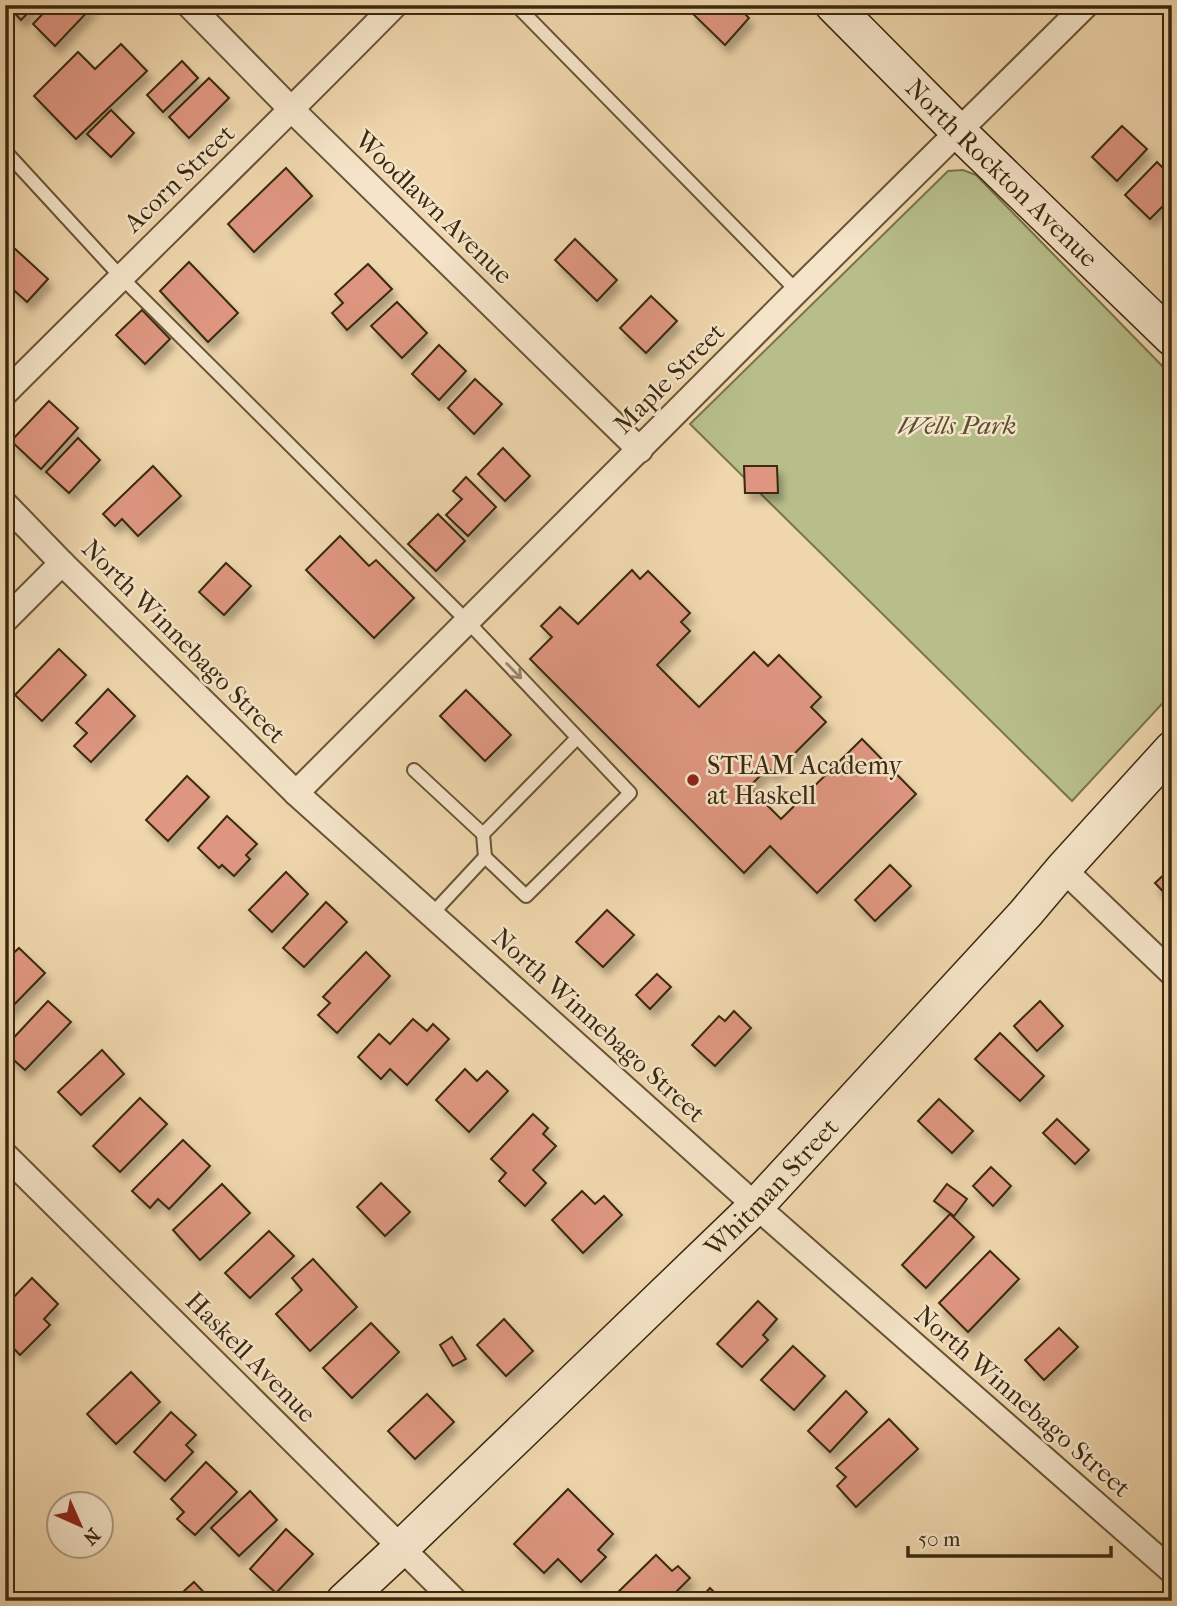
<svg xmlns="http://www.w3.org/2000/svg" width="1177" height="1606" viewBox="0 0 1177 1606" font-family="'IM FELL French Canon',serif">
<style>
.green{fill:#b7be8a;stroke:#78744c;stroke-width:2}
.building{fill:#de9680;stroke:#3a290f;stroke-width:2;filter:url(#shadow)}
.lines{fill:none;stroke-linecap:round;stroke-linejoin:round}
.service-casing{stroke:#675436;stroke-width:16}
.minor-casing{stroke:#675436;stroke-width:28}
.secondary-casing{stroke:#3a290f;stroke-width:38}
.service{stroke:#f5e4c9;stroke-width:12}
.minor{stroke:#f5e4c9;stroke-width:24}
.secondary{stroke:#f5e4c9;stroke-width:35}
.oneway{stroke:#98866c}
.poi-dot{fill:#8f2418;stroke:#f5e4c9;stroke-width:2.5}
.labels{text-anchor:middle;stroke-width:5;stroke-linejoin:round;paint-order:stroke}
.street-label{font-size:26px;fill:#3a290f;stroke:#f5e4c9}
.park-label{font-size:26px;font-style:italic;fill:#594e2e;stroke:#f5e4c9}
.poi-label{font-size:26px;fill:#3a290f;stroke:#f5e4c9;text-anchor:start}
</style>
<defs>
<filter id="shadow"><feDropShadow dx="4.5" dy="8" stdDeviation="3.5" flood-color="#0004"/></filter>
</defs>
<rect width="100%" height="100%" fill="#efd6ac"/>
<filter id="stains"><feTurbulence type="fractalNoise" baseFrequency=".00286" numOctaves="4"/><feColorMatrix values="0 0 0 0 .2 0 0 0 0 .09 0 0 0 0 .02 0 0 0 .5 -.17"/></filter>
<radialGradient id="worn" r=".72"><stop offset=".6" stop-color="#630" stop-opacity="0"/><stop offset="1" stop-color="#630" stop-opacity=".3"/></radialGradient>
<!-- green -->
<path class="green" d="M963,170L976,175L1172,376V693L1072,801L690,424L948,171Z"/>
<!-- building -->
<g class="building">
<path d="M7,5H36L21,20Z"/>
<path d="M51,5H90L92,7L55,46L33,24Z"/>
<path d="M699,5H736L749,18L725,45L692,13Z"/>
<path d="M121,44L147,71L76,139L34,96L78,52L95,69Z"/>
<path d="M182,61L198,78L163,112L147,95Z"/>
<path d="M209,78L229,98L189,138L169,117Z"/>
<path d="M111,110L134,133L111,157L87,134Z"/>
<path d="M1122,126L1147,149L1117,181L1092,157Z"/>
<path d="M1157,162L1172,177V197L1150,219L1125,195Z"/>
<path d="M286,168L312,196L254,252L228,224Z"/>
<path d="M575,239L617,280L597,301L555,260Z"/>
<path d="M13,247L48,279L27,302L5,282V256Z"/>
<path d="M189,262L238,313L208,342L160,291Z"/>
<path d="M368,264L392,289L347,330L332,313L343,303L335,294Z"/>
<path d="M651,296L677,321L646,353L620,328Z"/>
<path d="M397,302L427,333L402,358L371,326Z"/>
<path d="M142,310L170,339L145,364L116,335Z"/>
<path d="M439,345L466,371L439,400L412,374Z"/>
<path d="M475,379L502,404L474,434L448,408Z"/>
<path d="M49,401L78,428L41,469L11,441Z"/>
<path d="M78,438L100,460L69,493L46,472Z"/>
<path d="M503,448L530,476L505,501L478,474Z"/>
<path d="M153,466L181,496L138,536L122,519L115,526L103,514Z"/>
<path d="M744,466H777L778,493H745Z"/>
<path d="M466,477L496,507L468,536L446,515L462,499L453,491Z"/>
<path d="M438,514L465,541L436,571L408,544Z"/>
<path d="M340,536L369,566L376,560L414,598L374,638L306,570Z"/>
<path d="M226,563L251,586L224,615L199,592Z"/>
<path d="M632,570L640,579L648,571L690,613L681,622L690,631L657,665L699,707L754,652L768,666L779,655L821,697L811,707L826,722L774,774L768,768L749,787L781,819L862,739L916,794L817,893L770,846L744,873L530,659L552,637L541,626L560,607L578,624Z"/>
<path d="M59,649L86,675L42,721L15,695Z"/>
<path d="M108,689L135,716L91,762L74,746L87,733L76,723Z"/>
<path d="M466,690L511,735L485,761L440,716Z"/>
<path d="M187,776L209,797L168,841L146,820Z"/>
<path d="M227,816L257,844L246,855L250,859L234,876L222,865L219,868L198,848Z"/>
<path d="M890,865L911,886L875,921L855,900Z"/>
<path d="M1172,867V901L1155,883Z"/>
<path d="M286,872L308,894L272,932L249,910Z"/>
<path d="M326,902L347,922L304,967L283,948Z"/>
<path d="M607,910L634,935L603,967L576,942Z"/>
<path d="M19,948L45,973L5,1014V961Z"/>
<path d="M366,952L390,976L337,1033L318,1015L330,1003L323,997Z"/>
<path d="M657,974L671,987L650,1009L636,995Z"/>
<path d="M48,1001L71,1022L25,1070L5,1052V1047Z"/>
<path d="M1040,1001L1063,1026L1037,1051L1014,1026Z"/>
<path d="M734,1011L751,1028L715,1066L692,1045L719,1016L725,1021Z"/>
<path d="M413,1019L427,1031L433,1024L449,1039L407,1085L390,1069L381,1079L358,1057L379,1034L390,1044Z"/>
<path d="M1000,1033L1044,1076L1020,1101L975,1059Z"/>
<path d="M102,1050L124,1074L81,1115L58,1092Z"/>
<path d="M465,1069L477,1081L487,1071L508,1091L469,1132L436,1100Z"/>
<path d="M140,1098L167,1124L120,1172L93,1146Z"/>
<path d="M939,1099L973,1131L952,1153L918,1121Z"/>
<path d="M533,1114L548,1128L543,1134L556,1146L533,1170L546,1183L525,1206L499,1181L506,1173L491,1159Z"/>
<path d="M1057,1119L1089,1150L1075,1164L1043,1133Z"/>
<path d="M183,1140L210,1166L169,1209L158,1199L150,1208L132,1191Z"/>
<path d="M991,1167L1011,1186L993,1206L973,1186Z"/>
<path d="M381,1183L410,1212L385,1236L357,1207Z"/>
<path d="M222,1184L250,1213L200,1260L173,1230Z"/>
<path d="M947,1184L967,1199L954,1216L934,1201Z"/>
<path d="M582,1191L595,1204L604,1196L622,1215L583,1253L552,1220Z"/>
<path d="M950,1214L974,1237L926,1288L902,1265Z"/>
<path d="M269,1231L294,1256L250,1298L225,1273Z"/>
<path d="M990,1251L1019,1279L968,1332L939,1303Z"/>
<path d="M313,1259L357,1307L310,1351L276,1314L302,1290L292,1278Z"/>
<path d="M32,1278L58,1304L44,1319L50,1325L20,1355L5,1339V1314L10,1309L6,1305Z"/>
<path d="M758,1301L777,1319L763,1335L768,1340L742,1367L717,1344Z"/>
<path d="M504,1319L533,1351L506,1376L477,1345Z"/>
<path d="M371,1323L399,1352L352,1398L323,1368Z"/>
<path d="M1059,1328L1078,1347L1044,1380L1025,1360Z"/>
<path d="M452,1337L466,1359L453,1366L440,1345Z"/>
<path d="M793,1346L825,1376L794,1410L761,1380Z"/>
<path d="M131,1372L160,1402L116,1444L87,1414Z"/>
<path d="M846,1391L867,1412L830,1452L808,1431Z"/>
<path d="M427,1394L454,1422L415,1459L388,1431Z"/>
<path d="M171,1412L196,1435L186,1445L193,1452L165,1481L134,1452Z"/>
<path d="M889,1419L918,1449L856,1507L837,1486L846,1477L836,1468Z"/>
<path d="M206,1462L237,1492L195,1535L177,1519L184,1512L171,1499Z"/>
<path d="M568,1489L613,1534L598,1550L606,1557L581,1582L558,1559L544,1573L514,1544Z"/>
<path d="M250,1491L277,1520L239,1556L211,1528Z"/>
<path d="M286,1529L313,1554L276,1593L250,1569Z"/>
<path d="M656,1555L672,1571L678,1566L690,1578L667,1601H609Z"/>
<path d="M194,1582L212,1601H173Z"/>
<path d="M710,1588L723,1601H698Z"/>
</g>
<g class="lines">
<!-- service casing -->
<g class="service-casing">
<g id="service">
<path d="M516,5L797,291"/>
<path d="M5,151L121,277L467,621L630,793L526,896L485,857L432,914"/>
<path d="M414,770L483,834"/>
<path d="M485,857L483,834L577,738"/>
</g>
</g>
<!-- minor casing -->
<g class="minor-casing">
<g id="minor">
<path d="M189,5L292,110L640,450"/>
<path d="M5,393C135,263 266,136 395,5"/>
<path d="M5,504L62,563L296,793L756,1206L1172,1571"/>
<path d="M5,620L62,563"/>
<path d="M296,793L797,291L1086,5"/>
<path d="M1063,869L1172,973"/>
<path d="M5,1155L455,1601"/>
</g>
</g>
<!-- secondary casing -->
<g class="secondary-casing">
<g id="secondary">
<path id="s1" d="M833,5L958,131L1172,338"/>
<path id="s2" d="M344,1601L401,1548L756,1206L1025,914L1063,869L1172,749"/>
</g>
</g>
<!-- service -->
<use href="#service" class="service"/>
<!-- minor -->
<use href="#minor" class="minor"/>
<!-- secondary -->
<use href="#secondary" class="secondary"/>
</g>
<!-- one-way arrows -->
<defs><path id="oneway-shaft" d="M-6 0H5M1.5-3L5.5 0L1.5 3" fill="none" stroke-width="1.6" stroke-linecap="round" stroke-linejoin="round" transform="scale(1.75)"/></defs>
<use class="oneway" href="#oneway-shaft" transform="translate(514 671) rotate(46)"/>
<!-- markers -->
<circle class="poi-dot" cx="693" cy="780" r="7"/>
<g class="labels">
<!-- street labels -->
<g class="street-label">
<text dy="9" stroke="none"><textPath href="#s1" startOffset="238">North Rockton Avenue</textPath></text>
<text transform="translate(179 178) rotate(-44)" y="9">Acorn Street</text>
<text transform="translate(434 207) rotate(44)" y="9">Woodlawn Avenue</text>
<text transform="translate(669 378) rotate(-45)" y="9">Maple Street</text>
<text transform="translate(184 641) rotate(45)" y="9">North Winnebago Street</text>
<text transform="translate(599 1025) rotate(42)" y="9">North Winnebago Street</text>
<text dy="9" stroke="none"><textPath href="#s2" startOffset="595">Whitman Street</textPath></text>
<text transform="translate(251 1357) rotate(45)" y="9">Haskell Avenue</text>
<text transform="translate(1023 1401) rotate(41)" y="9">North Winnebago Street</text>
</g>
<!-- park labels -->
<g class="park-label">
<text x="957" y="434">Wells Park</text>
</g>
<!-- poi labels -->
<g class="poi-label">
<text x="707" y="774">STEAM Academy<tspan x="707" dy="30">at Haskell</tspan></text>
</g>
</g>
<!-- margin -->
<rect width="1177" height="1606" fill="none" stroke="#efd6ac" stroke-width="28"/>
<rect x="7" y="7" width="1163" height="1592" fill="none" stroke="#3a290f" stroke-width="3.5"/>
<rect x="14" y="14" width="1149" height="1578" fill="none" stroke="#3a290f" stroke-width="2"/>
<!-- north arrow -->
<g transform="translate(80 1525) rotate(135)"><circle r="33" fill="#f5e4c9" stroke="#aa997f" stroke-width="2"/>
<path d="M0-5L12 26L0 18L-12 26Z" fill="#8f2418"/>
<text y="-10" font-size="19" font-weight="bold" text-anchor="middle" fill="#3a290f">N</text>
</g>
<!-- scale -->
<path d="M908 1546v10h203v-10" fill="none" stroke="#3a290f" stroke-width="3.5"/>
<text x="918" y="1546" font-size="21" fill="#3a290f" stroke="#f5e4c9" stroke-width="5" paint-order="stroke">50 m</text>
<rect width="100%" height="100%" filter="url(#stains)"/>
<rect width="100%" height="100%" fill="url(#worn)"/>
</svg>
